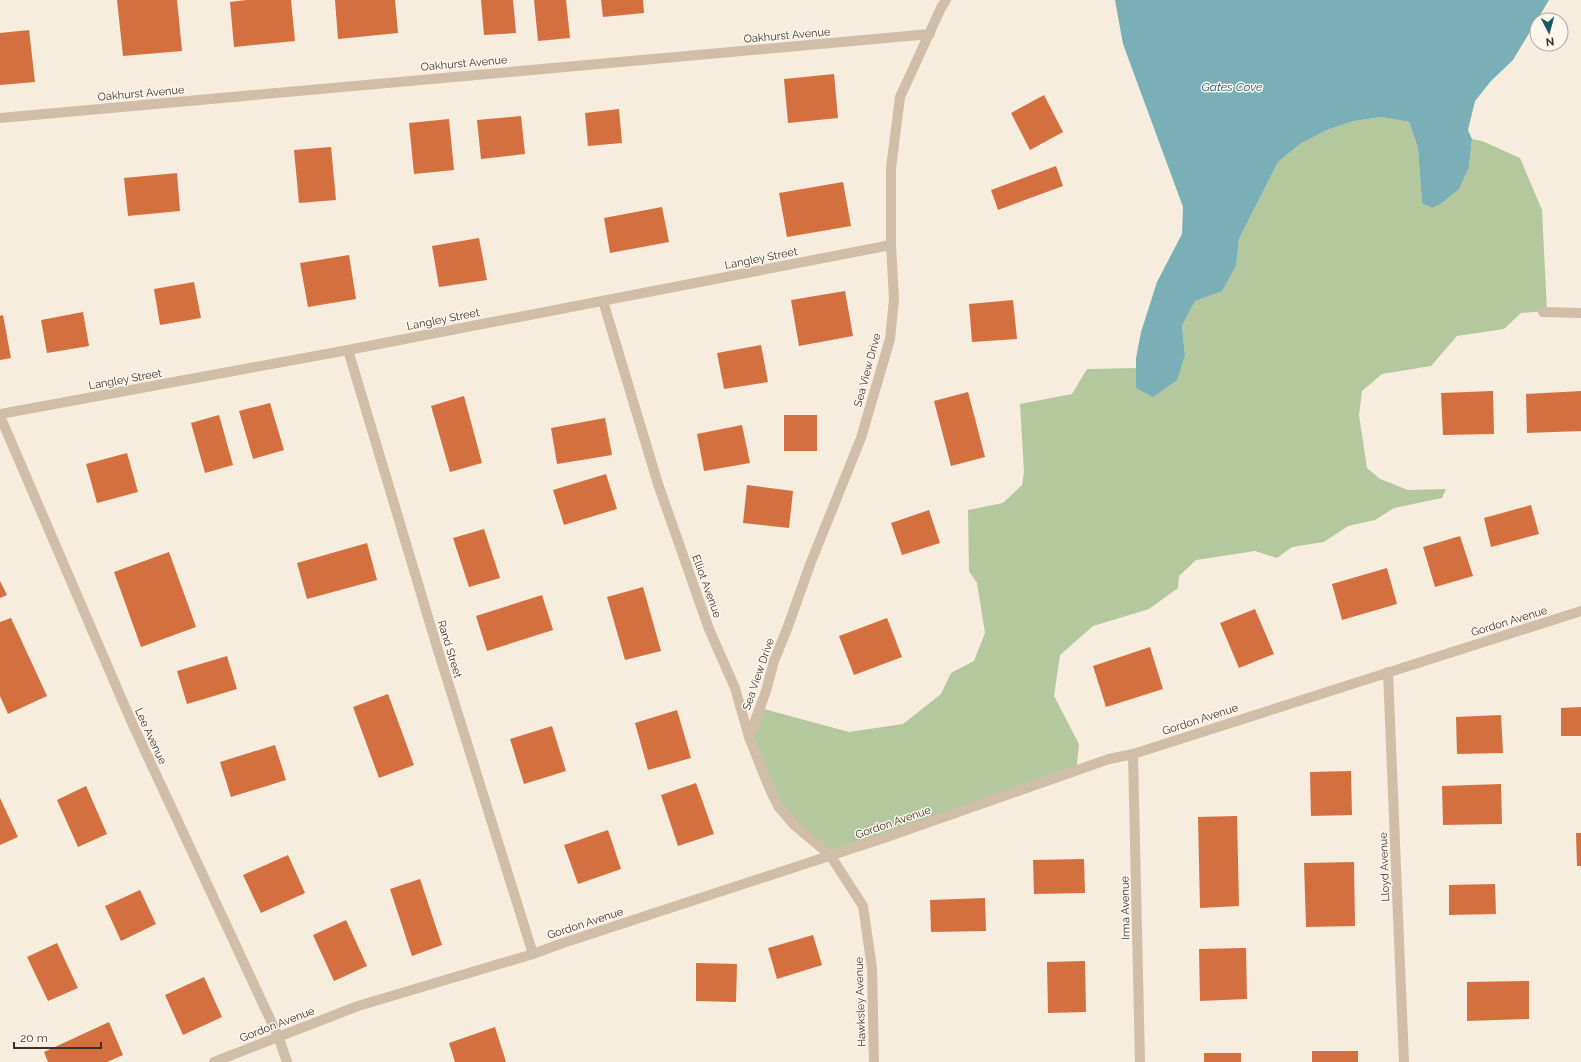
<svg xmlns="http://www.w3.org/2000/svg" width="1581" height="1062" viewBox="0 0 1581 1062" font-family="Raleway,sans-serif">
<style>
.green{fill:#b5c79c}
.water{fill:#7aafb7}
.building{fill:#d4703f}
.lines{fill:none;stroke-linecap:round;stroke-linejoin:round}
.minor{stroke:#d0bea9;stroke-width:10}
.labels{text-anchor:middle;stroke-width:3;stroke-linejoin:round;paint-order:stroke}
.street-label{font-size:11px;fill:#3c3129;stroke:#fcf6ed}
.water-label{font-size:12px;font-style:italic;fill:#195864;stroke:#fcf6ed}
</style>
<rect width="100%" height="100%" fill="#f6eddf"/>
<!-- green -->
<path class="green" d="M1382,117L1409,122L1418,148L1422,202L1469,167L1472,139L1482,141L1520,158L1542,210L1547,311L1521,313L1504,329L1457,336L1431,366L1382,374L1362,391L1359,415L1367,468L1380,479L1408,490L1446,489L1442,498L1394,508L1375,520L1348,526L1324,542L1292,547L1277,558L1255,551L1196,560L1179,576L1178,588L1149,609L1093,626L1060,655L1054,696L1079,744L1076,773L828,859L768,793L749,724L764,709L849,732L903,724L941,694L951,673L974,661L985,633L977,583L969,571L968,510L1003,503L1022,485L1024,472L1020,404L1072,394L1087,369L1136,368V388L1185,355L1182,326L1195,301L1222,290L1236,266L1239,239L1278,162L1300,144L1327,130L1354,121Z"/>
<!-- water -->
<path class="water" d="M1115,0H1549L1513,60L1491,81L1475,101L1468,130L1472,139L1469,167L1459,189L1439,205H1437L1433,208L1422,203L1418,148L1409,122L1382,117L1354,121L1327,130L1300,144L1278,162L1239,239L1236,266L1222,291L1195,301L1182,326L1185,355L1177,380L1153,397L1136,388V358L1141,332L1157,282L1182,234L1183,207L1123,44Z"/>
<!-- building -->
<g class="building">
<path d="M117,0H177L182,51L123,56Z"/>
<path d="M246,0H291L295,41L234,47L230,2Z"/>
<path d="M335,0H395L398,33L338,39Z"/>
<path d="M481,0H513L516,33L484,35Z"/>
<path d="M534,0H566L570,38L538,41Z"/>
<path d="M601,0H643L644,13L603,17Z"/>
<path d="M29,30L35,82L0,85V33Z"/>
<path d="M834,74L838,118L788,123L784,79Z"/>
<path d="M1044,95L1063,132L1030,150L1011,113Z"/>
<path d="M619,109L622,143L588,146L585,113Z"/>
<path d="M521,116L525,154L481,159L477,120Z"/>
<path d="M449,119L454,170L414,174L409,123Z"/>
<path d="M331,147L336,200L299,203L294,150Z"/>
<path d="M1056,166L1063,186L998,210L991,190Z"/>
<path d="M177,173L180,211L128,216L124,178Z"/>
<path d="M843,182L851,226L787,237L779,193Z"/>
<path d="M662,207L669,242L610,253L604,218Z"/>
<path d="M479,238L487,280L439,287L432,246Z"/>
<path d="M349,255L356,299L308,307L300,263Z"/>
<path d="M194,282L201,318L160,325L154,289Z"/>
<path d="M845,291L853,336L799,346L791,300Z"/>
<path d="M1013,300L1017,339L972,342L969,304Z"/>
<path d="M83,312L89,346L47,353L41,320Z"/>
<path d="M3,315L11,358L0,360V316Z"/>
<path d="M761,345L768,382L724,389L717,353Z"/>
<path d="M1493,391L1494,434L1443,435L1441,393Z"/>
<path d="M1581,391V431L1527,433L1526,394Z"/>
<path d="M968,392L985,457L951,466L934,401Z"/>
<path d="M464,396L482,463L450,472L431,406Z"/>
<path d="M270,403L284,450L253,459L239,411Z"/>
<path d="M219,415L233,465L205,473L191,423Z"/>
<rect x="784" y="415" width="33" height="36"/>
<path d="M605,418L612,455L557,464L551,428Z"/>
<path d="M742,425L750,463L704,471L697,434Z"/>
<path d="M127,453L138,492L97,503L86,464Z"/>
<path d="M606,474L617,509L564,525L553,490Z"/>
<path d="M747,485L793,491L789,528L743,523Z"/>
<path d="M1531,505L1539,534L1491,547L1484,518Z"/>
<path d="M929,510L940,543L902,555L891,523Z"/>
<path d="M484,529L500,578L469,587L453,538Z"/>
<path d="M1460,536L1473,576L1435,587L1423,547Z"/>
<path d="M367,543L377,580L307,599L297,563Z"/>
<path d="M169,552L196,627L141,647L114,572Z"/>
<path d="M1387,568L1397,604L1342,620L1332,584Z"/>
<path d="M0,581L7,595L0,598Z"/>
<path d="M643,587L661,651L625,660L607,597Z"/>
<path d="M542,595L553,630L487,651L476,616Z"/>
<path d="M1255,609L1274,654L1239,668L1220,623Z"/>
<path d="M11,618L47,696L8,714L0,696V622Z"/>
<path d="M887,618L902,657L854,675L839,636Z"/>
<path d="M1150,647L1163,689L1106,707L1093,666Z"/>
<path d="M227,656L237,689L187,704L177,671Z"/>
<path d="M388,694L414,765L379,778L353,707Z"/>
<path d="M1581,707V736H1561V708Z"/>
<path d="M677,710L691,758L648,770L635,723Z"/>
<path d="M1501,715L1503,753L1457,754L1456,717Z"/>
<path d="M552,726L566,771L524,784L510,739Z"/>
<path d="M275,745L286,780L231,797L220,762Z"/>
<path d="M1351,771L1352,815L1311,816L1310,772Z"/>
<path d="M696,783L714,834L678,846L661,795Z"/>
<path d="M1501,784L1502,824L1443,825L1442,786Z"/>
<path d="M86,786L107,834L78,847L57,800Z"/>
<path d="M0,798L18,837L0,845Z"/>
<path d="M1237,816L1239,906L1200,908L1198,817Z"/>
<path d="M608,830L621,869L578,884L564,845Z"/>
<path d="M1576,833H1581V866H1577Z"/>
<path d="M288,855L305,893L261,913L243,875Z"/>
<path d="M1084,859L1085,893L1034,894L1033,860Z"/>
<path d="M1354,862L1355,926L1306,927L1304,863Z"/>
<path d="M420,879L442,945L412,956L390,889Z"/>
<path d="M1495,884L1496,914L1449,915V885Z"/>
<path d="M140,890L156,924L121,941L105,906Z"/>
<path d="M985,898L986,931L931,932L930,900Z"/>
<path d="M346,920L367,966L334,981L313,935Z"/>
<path d="M813,935L822,965L777,979L768,948Z"/>
<path d="M57,943L78,988L48,1001L27,957Z"/>
<path d="M1246,948L1247,999L1200,1001L1199,949Z"/>
<path d="M1085,961L1086,1012L1048,1013L1047,962Z"/>
<path d="M696,963L737,964L736,1002L696,1001Z"/>
<path d="M204,977L222,1017L183,1035L165,995Z"/>
<path d="M1529,981V1019L1467,1021V982Z"/>
<path d="M109,1022L123,1055L107,1062H48L44,1052Z"/>
<path d="M495,1027L506,1062H455L449,1043Z"/>
<rect x="1312" y="1051" width="46" height="11"/>
<rect x="1204" y="1053" width="37" height="9"/>
</g>
<g class="lines">
<!-- minor -->
<g class="minor">
<path d="M0,118L930,34"/>
<path d="M603,301L658,484L709,629L735,688L749,737L768,785L778,806L794,825L830,855L863,906L872,968L874,1062"/>
<path d="M1543,312L1581,313"/>
<path d="M348,350L437,647L533,954"/>
<path d="M0,414L348,350L891,245"/>
<path d="M0,416L132,723L278,1036L287,1062"/>
<path d="M1388,672L1404,1062"/>
<path d="M749,737L766,691L774,661L787,629L811,562L861,438L890,339L894,299L891,245V168L900,97L941,8L946,0"/>
<path d="M1133,754L1140,1062"/>
<path d="M214,1062L358,1006L533,954L560,944L887,837L1109,759L1133,754L1581,611"/>
</g>
</g>
<g class="labels">
<!-- street labels -->
<g class="street-label">
<text transform="translate(787 35) rotate(-5)" y="4">Oakhurst Avenue</text>
<text transform="translate(464 63) rotate(-5)" y="4">Oakhurst Avenue</text>
<text transform="translate(141 93) rotate(-5)" y="4">Oakhurst Avenue</text>
<text transform="translate(761 258) rotate(-11)" y="4">Langley Street</text>
<text transform="translate(443 319) rotate(-11)" y="4">Langley Street</text>
<text transform="translate(867 370) rotate(-75)" y="4">Sea View Drive</text>
<text transform="translate(125 379) rotate(-10)" y="4">Langley Street</text>
<text transform="translate(707 586) rotate(70)" y="4">Elliot Avenue</text>
<text transform="translate(1509 621) rotate(-17)" y="4">Gordon Avenue</text>
<text transform="translate(450 649) rotate(73)" y="4">Rand Street</text>
<text transform="translate(758 674) rotate(-71)" y="4">Sea View Drive</text>
<text transform="translate(1200 719) rotate(-18)" y="4">Gordon Avenue</text>
<text transform="translate(151 736) rotate(65)" y="4">Lee Avenue</text>
<text transform="translate(893 822) rotate(-19)" y="4">Gordon Avenue</text>
<text transform="translate(1384 867) rotate(-92)" y="4">Lloyd Avenue</text>
<text transform="translate(1125 908) rotate(-91)" y="4">Irma Avenue</text>
<text transform="translate(585 923) rotate(-18)" y="4">Gordon Avenue</text>
<text transform="translate(860 1002) rotate(-92)" y="4">Hawksley Avenue</text>
<text transform="translate(277 1024) rotate(-21)" y="4">Gordon Avenue</text>
</g>
<!-- water labels -->
<g class="water-label">
<text x="1232" y="91">Gates Cove</text>
</g>
</g>
<!-- north arrow -->
<g transform="translate(1549 32) rotate(174)"><circle r="19" fill="#fcf6ed" stroke="#afa79f"/>
<path d="M0-3L7 15L0 10L-7 15Z" fill="#195864"/>
<text y="-6" font-size="11" font-weight="bold" text-anchor="middle" fill="#3c3129">N</text>
</g>
<!-- scale -->
<path d="M14 1042v6h87v-6" fill="none" stroke="#3c3129" stroke-width="2"/>
<text x="20" y="1042" font-size="12" fill="#3c3129" stroke="#fcf6ed" stroke-width="3" paint-order="stroke">20 m</text>
</svg>
